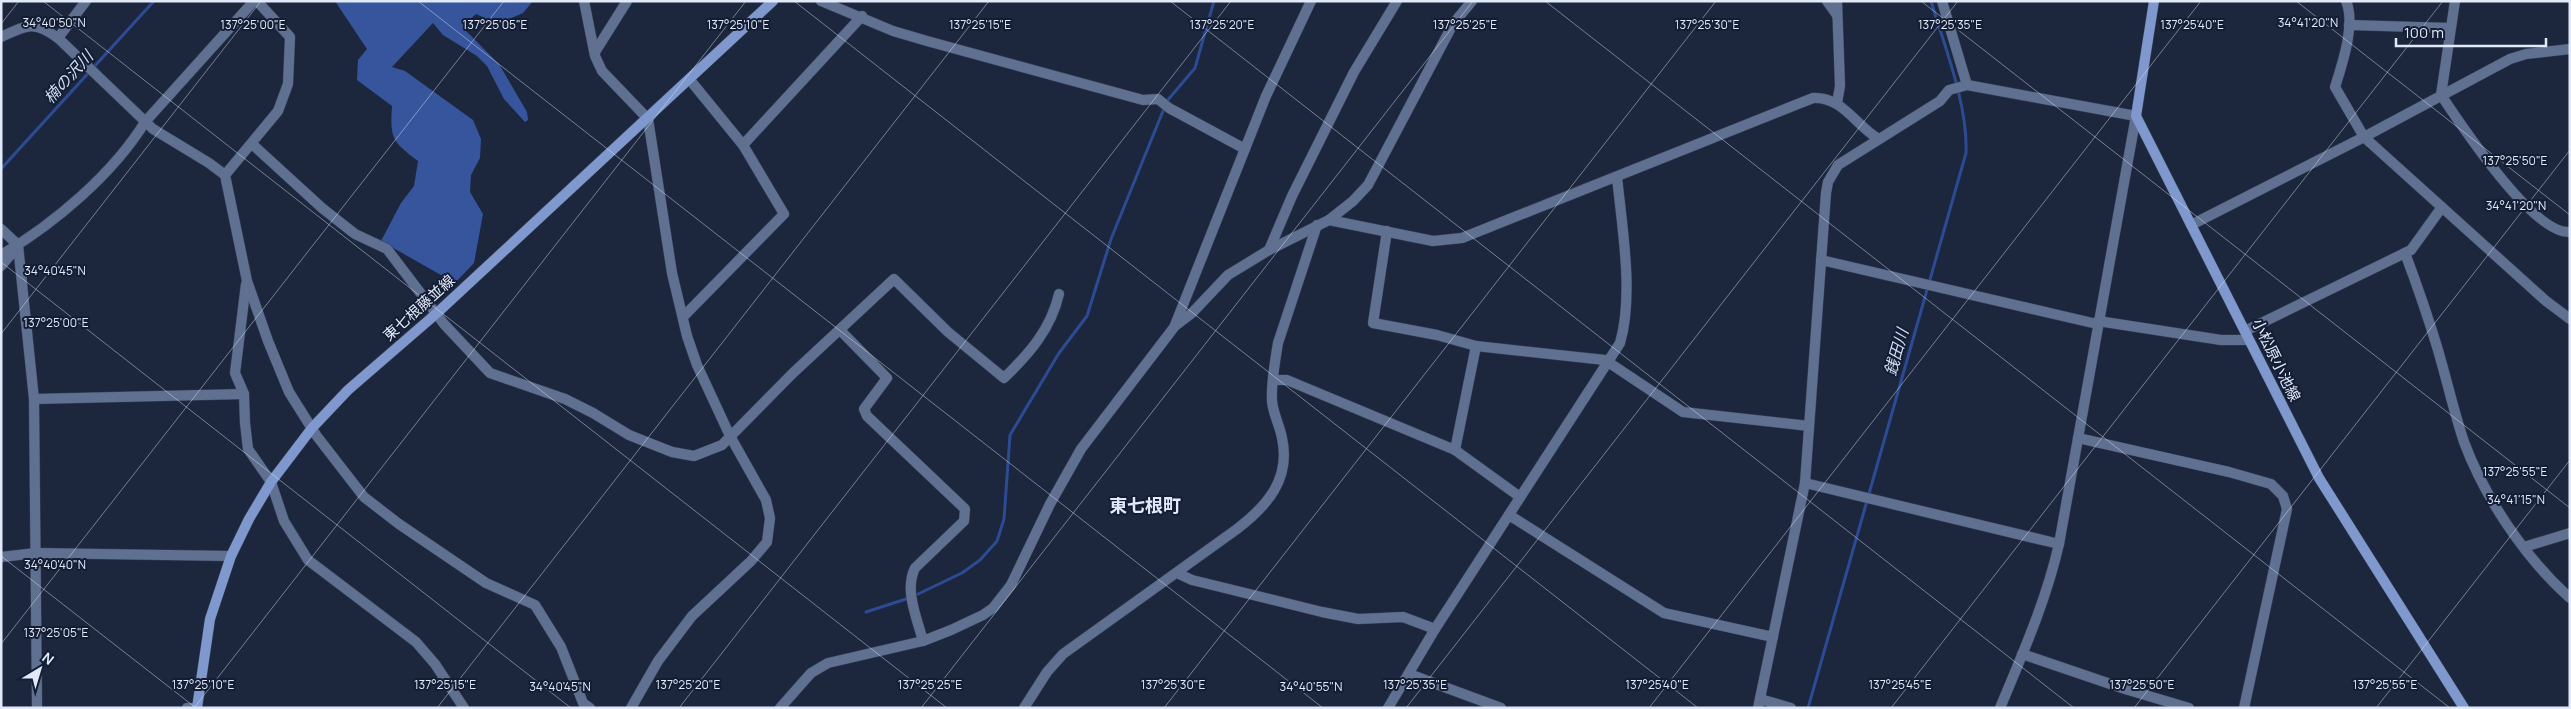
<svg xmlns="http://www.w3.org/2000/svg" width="2571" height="709" viewBox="0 0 2571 709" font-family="Manrope,'Noto Sans JP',sans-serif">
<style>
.forest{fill:#36559d}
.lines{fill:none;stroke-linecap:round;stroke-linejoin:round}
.stream{stroke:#2d4b92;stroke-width:3}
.minor-casing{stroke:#384258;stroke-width:11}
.tertiary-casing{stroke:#384258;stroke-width:11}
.secondary-casing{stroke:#384258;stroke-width:11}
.minor{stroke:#607090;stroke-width:10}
.tertiary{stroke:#607090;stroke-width:10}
.secondary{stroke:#7f98cd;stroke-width:10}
.ticks{fill:none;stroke:#e2eafa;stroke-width:1;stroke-opacity:0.45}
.labels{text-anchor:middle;stroke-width:4;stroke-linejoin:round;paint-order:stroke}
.street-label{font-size:15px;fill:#e2eafa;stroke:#131d34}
.water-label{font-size:16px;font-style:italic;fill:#d3def2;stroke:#131d34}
.quarter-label{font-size:18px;font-weight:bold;fill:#e2eafa;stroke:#131d34}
.ticks-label{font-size:12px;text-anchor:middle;fill:#e2eafa;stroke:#131d34;stroke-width:4;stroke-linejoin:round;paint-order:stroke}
</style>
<rect width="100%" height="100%" fill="#1c273e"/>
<!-- forest -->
<path class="forest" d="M335,1H533L523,13L498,24L476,14L466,23L464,29L499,64L527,112L528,120L525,122L504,99L487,66L477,56L443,35L433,23L392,67L405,71L473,120L481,139L480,158L471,175L470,192L483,214L474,263L455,283L381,241L401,203L414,186L418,161C392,141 390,139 392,106L357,80L358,60L367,49Z"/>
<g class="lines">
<!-- stream -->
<g class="stream">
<path d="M1167,101L1195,68L1214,1"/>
<path d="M1,169L154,1"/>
<path d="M918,594L962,573L980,560L997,541L1004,519L1010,435L1059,353L1087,316L1111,239L1163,111"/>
<path d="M866,612L906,599"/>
<path d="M1808,708L1966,153C1968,105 1945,48 1931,1"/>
</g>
<!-- minor casing -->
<g class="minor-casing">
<g id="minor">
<path d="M584,1L595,56L602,71L648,119L672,273L687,336L697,365L730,436L766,500L770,518L767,542L751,561L692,616L658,661L631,708"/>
<path d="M821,1L893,31L927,41L1143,100L1158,99L1169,108L1245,149"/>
<path d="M1827,1L1837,15"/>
<path d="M1837,1L1840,86L1837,103"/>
<path d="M1942,1L1967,85"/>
<path d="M2346,1C2356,24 2342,65 2335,87L2364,137L2546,301L2570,319"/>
<path d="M2455,1L2441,95C2461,125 2534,235 2570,232"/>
<path d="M2349,25L2450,28"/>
<path d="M1,37C27,25 34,20 58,38L153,129L209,163L225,175L247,281L268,341L289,392L316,435L364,497L399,524L486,583L535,605L561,647L583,703L590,708"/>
<path d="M58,38L86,1"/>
<path d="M595,52L627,1"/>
<path d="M252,144L322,208L355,234L387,249L444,324L490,373L565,399L593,413L629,435L672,452L694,456L722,445L793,373L894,279L948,332L1004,378C1029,354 1051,329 1059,294"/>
<path d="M743,145L862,16"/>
<path d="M225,175L278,111L288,84L290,37L257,1"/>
<path d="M1329,220L1433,241L1462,238L1813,98C1841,96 1855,124 1877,138"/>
<path d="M2191,225L2364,137L2510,59L2526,54L2570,49"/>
<path d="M1,229L18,245L34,399L37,708"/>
<path d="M1387,231L1373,323L1437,335L1476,346L1605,360L1683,412L1809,426"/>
<path d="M1269,250L1292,196L1354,72L1397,1"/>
<path d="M2405,253C2417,285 2428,317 2438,350C2447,381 2454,412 2464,442C2485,498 2525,558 2570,598"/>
<path d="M1,255C54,224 113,174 145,122L254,1"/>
<path d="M1821,260L2097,324"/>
<path d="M1,266L13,252"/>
<path d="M246,284L235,373L244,394L245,423L248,449L271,482L284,521L308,560L416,642L435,664L464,708"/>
<path d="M683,317L784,214L743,145L690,80"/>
<path d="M2098,321L2221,340H2248"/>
<path d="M1175,325L1266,96L1311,1"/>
<path d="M840,330L887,378L864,409L867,416L965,509L964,521L915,568C904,590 917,618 923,641"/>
<path d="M2245,331L2411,250L2442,207"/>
<path d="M1274,380H1287L1455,450L1520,497"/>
<path d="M34,399L244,394"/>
<path d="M2078,438L2229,472L2271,484L2283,496L2287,509L2244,708"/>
<path d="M1455,450L1476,346"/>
<path d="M1805,483L2059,544"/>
<path d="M1509,515L1664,613L1773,637"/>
<path d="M2524,547L2570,533"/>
<path d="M1,557L36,553L231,556"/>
<path d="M1177,573L1192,580L1322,612L1358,619L1403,617L1435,629"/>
<path d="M2022,654L2125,689L2189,708"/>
<path d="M1409,674L1501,708"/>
<path d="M1760,699L1791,708"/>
<path d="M187,708H197"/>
<path d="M780,708L811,673L828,663L923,641L951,630L983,615L993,608L1011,585L1050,504L1081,449L1175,326L1192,313L1228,275L1269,250L1329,220L1353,201L1368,185L1453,24L1472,1"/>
<path d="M1024,708L1047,672L1063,654L1237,529C1267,506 1291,479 1282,438C1280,426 1273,414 1272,401C1271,383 1275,361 1278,343L1317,225"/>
<path d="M1388,708L1435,629L1620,343C1634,295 1622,227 1617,177"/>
<path d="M1758,708L1805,483L1826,193L1828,182L1838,165L1940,101L1949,90L1967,85L2136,116"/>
</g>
</g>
<!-- tertiary casing -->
<g class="tertiary-casing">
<path id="tertiary" d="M2000,708C2023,653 2046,601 2059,544L2136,116"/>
</g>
<!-- secondary casing -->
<g class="secondary-casing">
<g id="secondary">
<path d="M2154,1L2136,116L2319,478L2464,708"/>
<path d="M197,708L210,619L231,556L249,519L271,482L312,428L348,390L437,313L773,1"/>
</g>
</g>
<!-- minor -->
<use href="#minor" class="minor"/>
<!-- tertiary -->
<use href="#tertiary" class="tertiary"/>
<!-- secondary -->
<use href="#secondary" class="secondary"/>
</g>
<!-- ticks -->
<path class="ticks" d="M43,1L947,708M418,1L1323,708M794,1L1698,708M1170,1L2074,708M1545,1L2450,708M1921,1L2570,508M2296,1L2570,215M1,24L19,1M1,262L571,708M1,334L261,1M1,556L196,708M1,644L504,1M194,708L746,1M437,708L989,1M679,708L1231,1M921,708L1473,1M1164,708L1716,1M1406,708L1958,1M1649,708L2201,1M1891,708L2443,1M2134,708L2570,150M2376,708L2570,460"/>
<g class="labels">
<!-- street labels -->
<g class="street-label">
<text transform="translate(419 308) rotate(-42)" y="5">東七根藤並線</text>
<text transform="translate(2276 360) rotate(64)" y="5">小松原小池線</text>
</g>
<!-- water labels -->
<g class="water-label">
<text transform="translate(68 77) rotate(-48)" y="6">楠の沢川</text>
<text transform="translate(1896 352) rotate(-74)" y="6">銭田川</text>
</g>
<!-- quarter labels -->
<g class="quarter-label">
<text x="1145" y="512">東七根町</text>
</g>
</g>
<g class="ticks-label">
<text x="54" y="27">34°40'50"N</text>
<text x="2308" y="27">34°41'20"N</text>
<text x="253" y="29">137°25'00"E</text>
<text x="495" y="29">137°25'05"E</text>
<text x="1465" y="29">137°25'25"E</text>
<text x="1950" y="29">137°25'35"E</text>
<text x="738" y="29">137°25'10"E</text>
<text x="980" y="29">137°25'15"E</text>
<text x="1222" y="29">137°25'20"E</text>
<text x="1707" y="29">137°25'30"E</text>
<text x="2192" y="29">137°25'40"E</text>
<text x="2515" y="165">137°25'50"E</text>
<text x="2516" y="210">34°41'20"N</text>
<text x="55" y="275">34°40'45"N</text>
<text x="56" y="327">137°25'00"E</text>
<text x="2515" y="476">137°25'55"E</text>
<text x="2516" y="504">34°41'15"N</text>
<text x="55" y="569">34°40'40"N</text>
<text x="56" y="637">137°25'05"E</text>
<text x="203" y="689">137°25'10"E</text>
<text x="445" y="689">137°25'15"E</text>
<text x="688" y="689">137°25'20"E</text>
<text x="930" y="689">137°25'25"E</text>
<text x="1173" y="689">137°25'30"E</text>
<text x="1415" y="689">137°25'35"E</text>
<text x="1657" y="689">137°25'40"E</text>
<text x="1900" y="689">137°25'45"E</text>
<text x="2142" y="689">137°25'50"E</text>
<text x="2385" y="689">137°25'55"E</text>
<text x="560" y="691">34°40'45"N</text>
<text x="1311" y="691">34°40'55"N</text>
</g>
<!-- border -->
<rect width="2571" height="709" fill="none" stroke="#e2eafa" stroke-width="5"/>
<!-- north arrow -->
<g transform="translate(40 669) rotate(38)" stroke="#131d34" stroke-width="4" paint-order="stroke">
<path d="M0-4L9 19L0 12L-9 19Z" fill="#e2eafa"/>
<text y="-8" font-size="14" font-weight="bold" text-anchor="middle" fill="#e2eafa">N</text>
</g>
<!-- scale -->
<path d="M2396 38v8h150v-8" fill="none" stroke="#e2eafa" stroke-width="2.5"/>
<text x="2404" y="38" font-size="15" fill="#e2eafa" stroke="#131d34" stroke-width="4" paint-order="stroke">100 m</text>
</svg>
